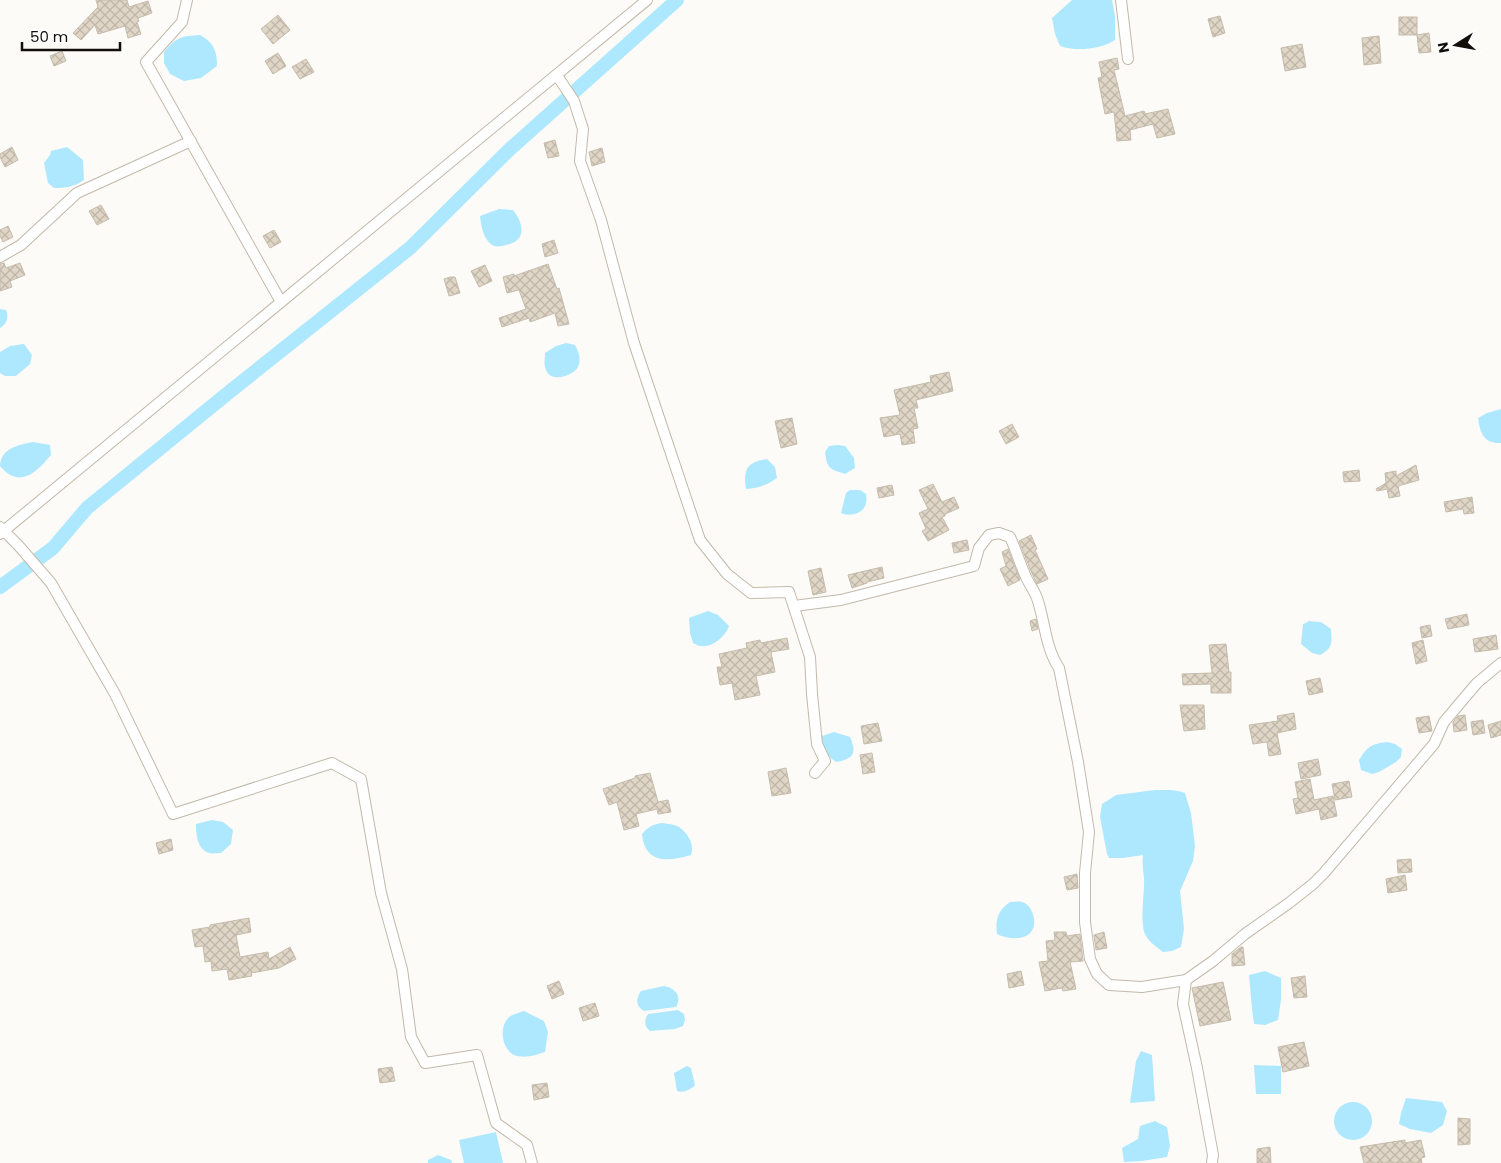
<svg xmlns="http://www.w3.org/2000/svg" width="1501" height="1163" viewBox="0 0 1501 1163" font-family="Poppins,sans-serif">
<style>
.water{fill:#aee8fe}
.lines{fill:none;stroke-linecap:round;stroke-linejoin:round}
.canal{stroke:#aee8fe;stroke-width:14}
.building{fill:url(#building-cross-hatch);stroke:#c5bcad}
.minor-casing{stroke:#c2b9a9;stroke-width:12}
.minor{stroke:#fff;stroke-width:10}
</style>
<defs>
<pattern id="building-cross-hatch" width="8" height="8" patternUnits="userSpaceOnUse" patternTransform="scale(1.25)"><rect width="8" height="8" fill="#e0d6c6"/><path d="M0 0l8 8M0 8l8-8" fill="none" stroke="#bfb6a9"/></pattern>
</defs>
<rect width="100%" height="100%" fill="#fdfbf8"/>
<!-- water -->
<g class="water">
<path d="M1072,0H1112L1115,16V40C1102,49 1076,52 1060,46L1055,34L1052,18Z"/>
<path d="M200,35C214,43 217,51 217,66L201,78L184,81L170,74L164,63V52C176,37 182,36 200,35Z"/>
<path d="M67,147L83,160L84,180C74,187 66,188 54,188L48,183L44,163L50,155L51,151Z"/>
<path d="M499,209L513,210C524,224 527,241 506,245C501,246 495,248 491,244C483,238 481,225 480,216Z"/>
<path d="M0,309L6,310C9,317 7,324 0,328Z"/>
<path d="M566,343L575,345C578,350 581,358 579,364C577,375 553,383 547,372C543,366 545,359 545,353L556,346Z"/>
<path d="M24,344L32,355L30,364L16,376H5L0,373V352L10,346Z"/>
<path d="M1501,409V443C1484,444 1480,433 1478,418L1487,413Z"/>
<path d="M33,442L50,445L51,455C36,473 19,489 0,466C1,448 18,445 33,442Z"/>
<path d="M838,445L845,446L854,458L855,468L845,474C829,469 827,468 825,452L829,446Z"/>
<path d="M767,459L775,467L777,478C767,485 759,488 746,489C743,469 747,462 767,459Z"/>
<path d="M850,490H860L866,494C866,497 867,500 866,503C864,514 850,517 841,513L846,493Z"/>
<path d="M708,611L718,615L729,626C726,636 712,648 701,646C698,646 696,644 693,643L690,633L689,618Z"/>
<path d="M1308,621L1321,622L1331,629C1332,643 1333,648 1320,655L1312,653L1301,644L1303,624L1308,622Z"/>
<path d="M834,732L850,737C857,753 854,759 836,762C825,754 822,750 822,736Z"/>
<path d="M1387,742L1395,744L1402,749L1401,757L1396,762L1379,772L1372,774L1361,770L1359,760C1368,746 1371,744 1387,742Z"/>
<path d="M1155,790C1164,790 1176,789 1185,793L1191,813L1195,846L1193,861L1180,891L1184,929L1181,947L1172,951L1163,952C1157,947 1150,943 1146,936C1139,924 1145,892 1144,878C1143,870 1142,863 1143,855L1123,858H1109L1107,854L1100,817L1102,804L1116,795Z"/>
<path d="M212,820L223,822L233,830L231,844L221,853C218,853 212,854 209,853C197,849 196,834 196,824Z"/>
<path d="M662,823C668,824 674,824 679,827C688,833 695,845 691,855C668,862 645,864 642,834C648,827 653,824 662,823Z"/>
<path d="M1010,902C1014,902 1019,901 1022,902C1033,905 1038,924 1031,932C1024,941 1006,939 997,934C995,920 998,910 1010,902Z"/>
<path d="M1265,971L1281,978V1000L1278,1020L1265,1025L1254,1024L1252,1009L1249,975Z"/>
<path d="M664,986C676,988 682,997 676,1007L644,1011C635,1006 636,998 641,991Z"/>
<path d="M678,1010L684,1014L685,1020L683,1026L675,1029L650,1031C644,1027 644,1020 648,1014Z"/>
<path d="M524,1011L544,1021L548,1032L545,1052C536,1055 524,1059 514,1055C501,1048 499,1027 509,1017C513,1014 519,1013 524,1011Z"/>
<path d="M1141,1051L1152,1055L1155,1101L1130,1103L1136,1061Z"/>
<path d="M1254,1065L1281,1066V1094H1256Z"/>
<path d="M687,1066L691,1068L695,1085C691,1090 683,1093 677,1091L674,1073Z"/>
<path d="M1406,1098L1442,1102L1447,1111L1443,1125L1431,1133L1410,1129L1399,1124L1401,1113Z"/>
<circle cx="1353" cy="1121" r="19"/>
<path d="M1155,1121L1167,1127L1170,1146L1167,1157L1142,1161L1124,1162L1122,1148L1138,1139L1140,1126Z"/>
<path d="M496,1132L503,1163H464L459,1140Z"/>
<path d="M438,1155L451,1160L452,1163H428V1160Z"/>
</g>
<g class="lines">
<!-- canal -->
<path class="canal" d="M0,587L53,548L87,508L228,393L410,248L510,149L677,0"/>
</g>
<!-- building -->
<g class="building">
<path d="M96,0H127L129,7L148,1L152,13L138,18L139,21L137,22L141,34L128,38L125,26L98,34L95,25L81,40L73,33L98,7Z"/>
<path d="M278,15L290,30L273,44L261,29Z"/>
<path d="M1220,16L1225,33L1213,37L1208,19Z"/>
<rect x="1399" y="17" width="18" height="18"/>
<path d="M1429,33L1431,52L1419,53L1417,35Z"/>
<path d="M1379,36L1381,63L1364,65L1362,38Z"/>
<path d="M1302,44L1306,67L1285,71L1281,48Z"/>
<path d="M62,51L66,61L54,66L50,56Z"/>
<path d="M278,53L286,66L273,74L265,61Z"/>
<path d="M1117,58L1119,69L1114,70L1125,116L1144,111L1145,114L1168,109L1175,134L1157,138L1153,124L1130,130L1131,140L1117,141L1114,112L1105,114L1098,78L1102,77L1099,62Z"/>
<path d="M306,59L314,72L300,79L292,67Z"/>
<path d="M555,140L559,156L548,158L544,143Z"/>
<path d="M12,147L18,160L5,167L0,157V154Z"/>
<path d="M602,148L605,162L592,166L589,152Z"/>
<path d="M101,205L109,219L97,225L89,211Z"/>
<path d="M8,226L13,237L3,242L0,236V230Z"/>
<path d="M274,230L281,242L270,248L263,236Z"/>
<path d="M554,240L558,253L545,257L542,244Z"/>
<path d="M4,263L6,268L20,263L25,275L10,281L12,287L0,291V264Z"/>
<path d="M548,264L557,289L559,288L569,324L558,326L555,313L530,322L529,318L502,327L499,318L526,309L519,290L507,293L503,277L514,274V276Z"/>
<path d="M485,265L492,281L479,287L471,271Z"/>
<path d="M450,277H455L460,293L449,296L444,279Z"/>
<path d="M949,372L953,391L916,400L918,408H914L918,428L913,429L915,443L902,445L900,434L884,437L880,418L900,415L894,390L931,382L930,376Z"/>
<path d="M792,418L797,444L781,448L775,421Z"/>
<path d="M1012,424L1019,437L1006,444L999,431Z"/>
<path d="M1416,465L1419,480L1398,486L1400,496L1389,498L1387,489L1377,491L1376,489L1386,483L1385,473L1396,471V476Z"/>
<path d="M1359,470L1360,481L1344,482L1343,472Z"/>
<path d="M933,484L942,502L954,497L959,508L945,514V516L942,517L949,530L928,541L922,531L926,529L919,513L928,509L919,490Z"/>
<path d="M892,485L894,495L879,498L877,488Z"/>
<path d="M1472,497L1474,513L1464,514L1463,509L1446,512L1444,502Z"/>
<path d="M1031,535L1037,549L1035,550L1048,579L1037,584L1030,569L1019,541Z"/>
<path d="M967,540L969,550L954,553L952,543Z"/>
<path d="M1008,549L1020,580L1008,586L1000,569L1006,566L1002,552Z"/>
<path d="M882,567L884,578L867,582V583L852,588L848,575Z"/>
<path d="M821,568L826,592L813,595L808,571Z"/>
<path d="M1467,614L1469,625L1448,629L1445,619Z"/>
<path d="M1036,619L1038,629L1032,631L1030,621Z"/>
<path d="M1430,625L1432,636L1422,638L1420,627Z"/>
<path d="M1496,635L1498,649L1475,652L1473,639Z"/>
<path d="M787,638L789,649L771,652L775,672L756,676L760,695L735,700L732,683L720,685L717,667H722L719,654L747,648L746,643L760,640L761,643Z"/>
<path d="M1423,640L1427,661L1416,664L1412,643Z"/>
<path d="M1226,644L1229,672H1231V693H1211V684L1183,685L1182,674L1212,673L1209,645Z"/>
<path d="M1320,678L1323,692L1309,695L1306,681Z"/>
<path d="M1180,705H1204L1205,729L1184,731Z"/>
<path d="M1294,713L1296,729L1277,733L1281,754L1269,756L1267,742L1253,744L1249,725L1278,721L1277,716Z"/>
<path d="M1465,715L1467,730L1454,732L1453,722L1458,716Z"/>
<path d="M1429,716L1432,731L1419,733L1416,718Z"/>
<path d="M1483,720L1485,733L1473,735L1471,722Z"/>
<path d="M1501,721V735L1491,738L1488,725Z"/>
<path d="M878,723L882,741L864,744L861,726Z"/>
<path d="M872,753L875,772L863,774L860,755Z"/>
<path d="M1318,759L1321,775L1301,779L1298,763Z"/>
<path d="M786,768L791,793L772,796L768,772Z"/>
<path d="M650,773L658,802L668,800L671,812L658,814L657,809L636,814L639,826L624,830L617,802L609,805L603,789L635,778V776Z"/>
<path d="M1310,779L1314,800L1333,796L1337,816L1321,820L1319,809L1296,814L1293,799L1298,798L1295,782Z"/>
<path d="M1349,781L1352,797L1335,800L1332,784Z"/>
<path d="M171,839L173,850L159,854L156,843Z"/>
<path d="M1411,859L1412,872L1398,873L1397,860Z"/>
<path d="M1077,874L1078,888L1067,890L1064,877Z"/>
<path d="M1405,875L1407,890L1388,893L1386,879Z"/>
<path d="M249,918L251,932L236,935L240,957L268,952L269,959L290,947L296,959L279,968L251,973L252,976L229,980L227,969L212,971L211,961L205,962L203,946L195,947L192,930L210,927V925Z"/>
<path d="M1054,932H1066L1067,936L1080,934L1083,961L1070,962L1076,989L1063,991L1062,988L1045,991L1039,962L1048,961L1046,941L1055,940Z"/>
<path d="M1104,932L1107,948L1096,950L1094,935Z"/>
<path d="M1241,947H1243L1245,965L1232,966V954Z"/>
<path d="M1021,971L1024,985L1009,988L1007,974Z"/>
<path d="M1305,976L1307,997L1294,998L1291,978Z"/>
<path d="M559,981L564,994L552,999L547,986Z"/>
<path d="M1223,982L1231,1020L1200,1026L1192,988Z"/>
<path d="M595,1003L599,1016L583,1021L579,1008Z"/>
<path d="M1304,1042L1309,1066L1283,1072L1278,1047Z"/>
<path d="M392,1067L395,1081L380,1083L378,1069Z"/>
<path d="M547,1083L549,1097L534,1100L532,1085Z"/>
<path d="M1458,1118L1470,1119V1144L1458,1145Z"/>
<path d="M1405,1140V1143L1421,1140L1425,1157L1421,1158L1422,1163H1364L1360,1147Z"/>
<path d="M1270,1147L1271,1163H1257V1149Z"/>
</g>
<g class="lines">
<!-- minor casing -->
<g class="minor-casing">
<g id="minor">
<path d="M187,0L182,22L146,62L281,302"/>
<path d="M1121,0L1128,59"/>
<path d="M555,76L560,80L574,101L583,129L580,161L601,220L634,343L700,540L727,574L751,593L789,592L810,657L812,694L817,744L825,761L815,773"/>
<path d="M0,257L21,245L77,193L191,141"/>
<path d="M0,527L18,545L51,583L115,694L173,814L332,763L361,779L381,893L402,969L411,1037L425,1063L477,1055L496,1123L527,1145L532,1163"/>
<path d="M0,534L647,0"/>
<path d="M794,606L841,600L974,566L979,548L989,535L999,533L1010,537C1016,550 1020,564 1026,577C1029,584 1034,590 1037,598C1045,621 1045,647 1059,668L1078,762L1089,832L1085,873V922L1090,959L1097,974L1109,985L1142,987L1186,980"/>
<path d="M1212,1163L1213,1155L1197,1068L1183,1004L1186,980L1213,961L1245,934L1289,903L1313,884L1324,873L1434,744L1444,722L1477,683L1501,663"/>
</g>
</g>
<!-- minor -->
<use href="#minor" class="minor"/>
</g>
<!-- north arrow -->
<g transform="translate(1456 45) rotate(259)" stroke="#ffffff" stroke-width="4" paint-order="stroke">
<path d="M0-4L9 19L0 12L-9 19Z" fill="#120f0a"/>
<text y="-8" font-size="14" font-weight="bold" text-anchor="middle" fill="#120f0a">N</text>
</g>
<!-- scale -->
<path d="M22 42v8h98v-8" fill="none" stroke="#120f0a" stroke-width="2.5"/>
<text x="30" y="42" font-size="15" fill="#120f0a" stroke="#ffffff" stroke-width="4" paint-order="stroke">50 m</text>
</svg>
